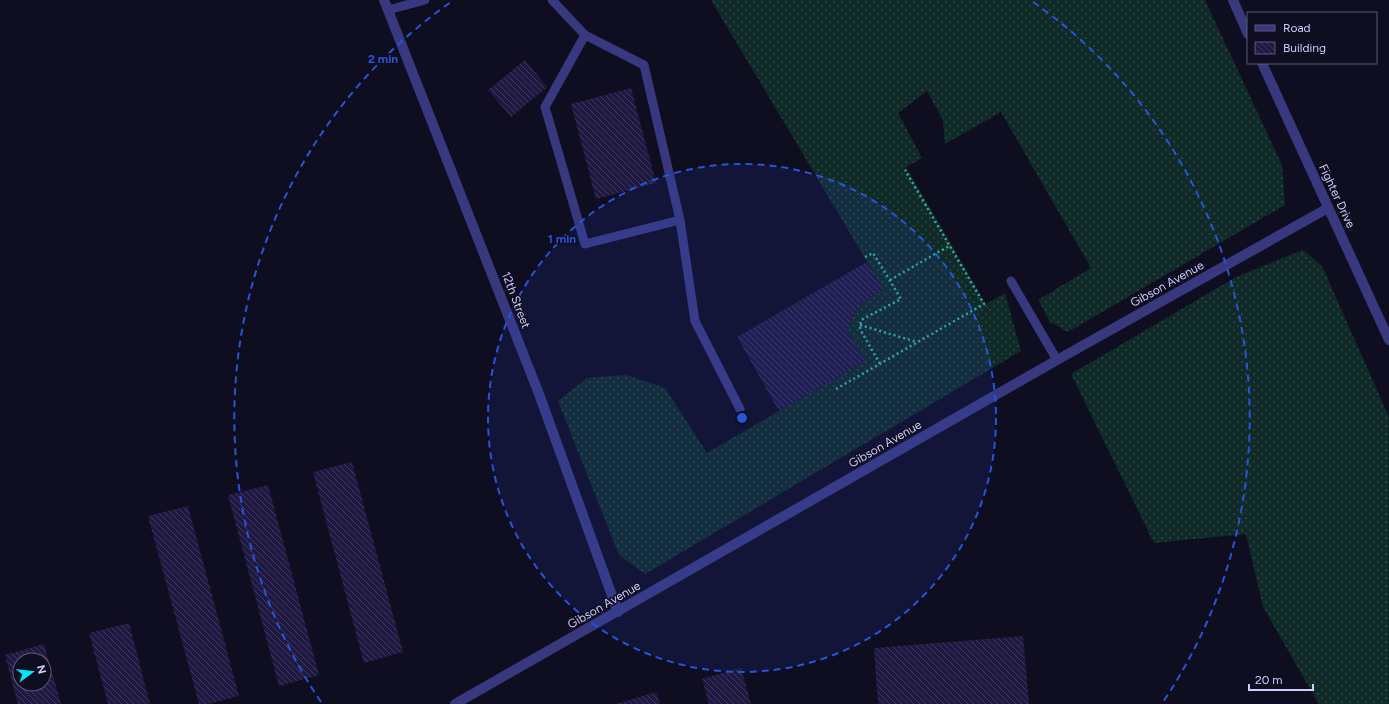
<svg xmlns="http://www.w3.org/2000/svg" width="1389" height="704" viewBox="0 0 1389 704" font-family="Figtree,sans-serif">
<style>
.grass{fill:url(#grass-dots)}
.building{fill:url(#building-back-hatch);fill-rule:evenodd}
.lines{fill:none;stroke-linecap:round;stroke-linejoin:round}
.path{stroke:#2eb1a4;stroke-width:2.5;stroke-dasharray:2 3;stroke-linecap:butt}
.service{stroke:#38387f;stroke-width:9}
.minor{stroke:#38387f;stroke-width:10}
.ring{fill:none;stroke:#2654da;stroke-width:2;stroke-dasharray:7 5}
.labels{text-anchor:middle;stroke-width:3;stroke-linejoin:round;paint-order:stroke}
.street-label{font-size:12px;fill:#d0ccff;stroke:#0f0d20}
.centre{fill:#2654da;stroke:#0f0d20;stroke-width:2}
.ring-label{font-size:12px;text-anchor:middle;font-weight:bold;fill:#2654da;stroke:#0f0d20;stroke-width:3;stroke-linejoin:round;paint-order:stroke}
</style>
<defs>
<pattern id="grass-dots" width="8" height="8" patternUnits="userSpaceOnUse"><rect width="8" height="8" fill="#102a28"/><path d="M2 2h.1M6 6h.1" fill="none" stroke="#324848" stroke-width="1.8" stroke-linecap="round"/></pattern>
<pattern id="building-back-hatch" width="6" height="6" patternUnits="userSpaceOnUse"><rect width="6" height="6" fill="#1f1941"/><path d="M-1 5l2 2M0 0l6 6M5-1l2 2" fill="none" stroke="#3e395e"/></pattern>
</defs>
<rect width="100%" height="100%" fill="#0f0d20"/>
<!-- grass -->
<g class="grass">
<path d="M711,0H1205L1282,165L1285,205L1068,332L1050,322L1038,300L1091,268L1001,112L945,144L943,120L927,91L898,113L922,158L906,167L986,304L1005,293L1021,351L645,574L619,555L558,401L587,378L626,375L665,388L707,453L865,361L847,331L858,305L884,290Z"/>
<path d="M1303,250L1322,266L1389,417V704H1319L1263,607L1246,534L1154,543L1071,374L1236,277Z"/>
</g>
<!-- building -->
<g class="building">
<path d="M525,60L547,87L511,117L488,90Z"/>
<path d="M631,88L656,183L596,199L571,104Z"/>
<path d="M867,262L884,290L858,305L847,331L865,361L779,411L737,337Z"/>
<path d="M352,462L403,652L364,663L313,472Z"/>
<path d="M268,485L319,675L279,686L228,495Z"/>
<path d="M188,506L239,696L208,704H199L148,516Z"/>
<path d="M129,623L150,704H108L89,633Z"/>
<path d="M1023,636L1029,704H878L874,648Z"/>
<path d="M44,644L61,704H18L5,655ZM20,660H44V684H20Z"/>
<path d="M741,668L751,704H709L702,679Z"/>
<path d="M656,692L660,704H616Z"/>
</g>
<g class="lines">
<!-- path -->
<g class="path">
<path d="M865,257L873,253L901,299L861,320L860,329L880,364"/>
<path d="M890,280L949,246"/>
<path d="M860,325L917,342"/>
<path d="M836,389L984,304L905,170"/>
</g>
<!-- service -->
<g class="service">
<path d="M552,0L585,35L644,65L680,220L695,321L740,409"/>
<path d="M388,10L425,0"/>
<path d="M585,35L545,107L585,244L680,220"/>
<path d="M1011,281L1057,360"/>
</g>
<!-- minor -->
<g class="minor">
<path d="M384,0L539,394L618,612"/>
<path d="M1233,0L1248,34"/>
<path d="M1262,63L1389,340"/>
<path d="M455,704L1057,360L1328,208"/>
</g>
</g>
<!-- distance rings -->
<circle cx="742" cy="418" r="254" fill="#2654da" fill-opacity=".12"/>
<g class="ring">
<circle cx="742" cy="418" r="254"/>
<path d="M321 702A508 508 0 0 1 451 2M1033 2A508 508 0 0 1 1163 702"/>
</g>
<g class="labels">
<!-- street labels -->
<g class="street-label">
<text transform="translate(1337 196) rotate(65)" y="4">Fighter Drive</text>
<text transform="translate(1167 284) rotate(-29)" y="4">Gibson Avenue</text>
<text transform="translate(516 300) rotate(69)" y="4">12th Street</text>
<text transform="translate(885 444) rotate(-30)" y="4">Gibson Avenue</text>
<text transform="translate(604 605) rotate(-30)" y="4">Gibson Avenue</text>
</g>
</g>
<circle cx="742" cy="418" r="6" class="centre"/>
<g class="ring-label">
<text x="383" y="63">2 min</text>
<text x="562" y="243">1 min</text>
</g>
<!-- legend -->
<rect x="1247" y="12" width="130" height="52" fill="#0f0d20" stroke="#5c5979"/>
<rect x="1255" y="25" width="20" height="6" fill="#38387f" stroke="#5c5979"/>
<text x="1283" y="32" font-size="12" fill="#d0ccff">Road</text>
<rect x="1255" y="42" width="20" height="12" fill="url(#building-back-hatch)" stroke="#5c5979"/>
<text x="1283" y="52" font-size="12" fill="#d0ccff">Building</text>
<!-- north arrow -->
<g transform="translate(32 672) rotate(75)"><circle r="19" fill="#0f0d20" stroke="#5c5979"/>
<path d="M0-3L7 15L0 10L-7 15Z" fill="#01e6f6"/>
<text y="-6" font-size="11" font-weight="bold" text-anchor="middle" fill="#d0ccff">N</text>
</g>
<!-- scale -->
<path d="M1249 684v6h64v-6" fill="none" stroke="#d0ccff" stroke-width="2"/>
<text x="1255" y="684" font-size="12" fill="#d0ccff" stroke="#0f0d20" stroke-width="3" paint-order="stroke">20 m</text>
</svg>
